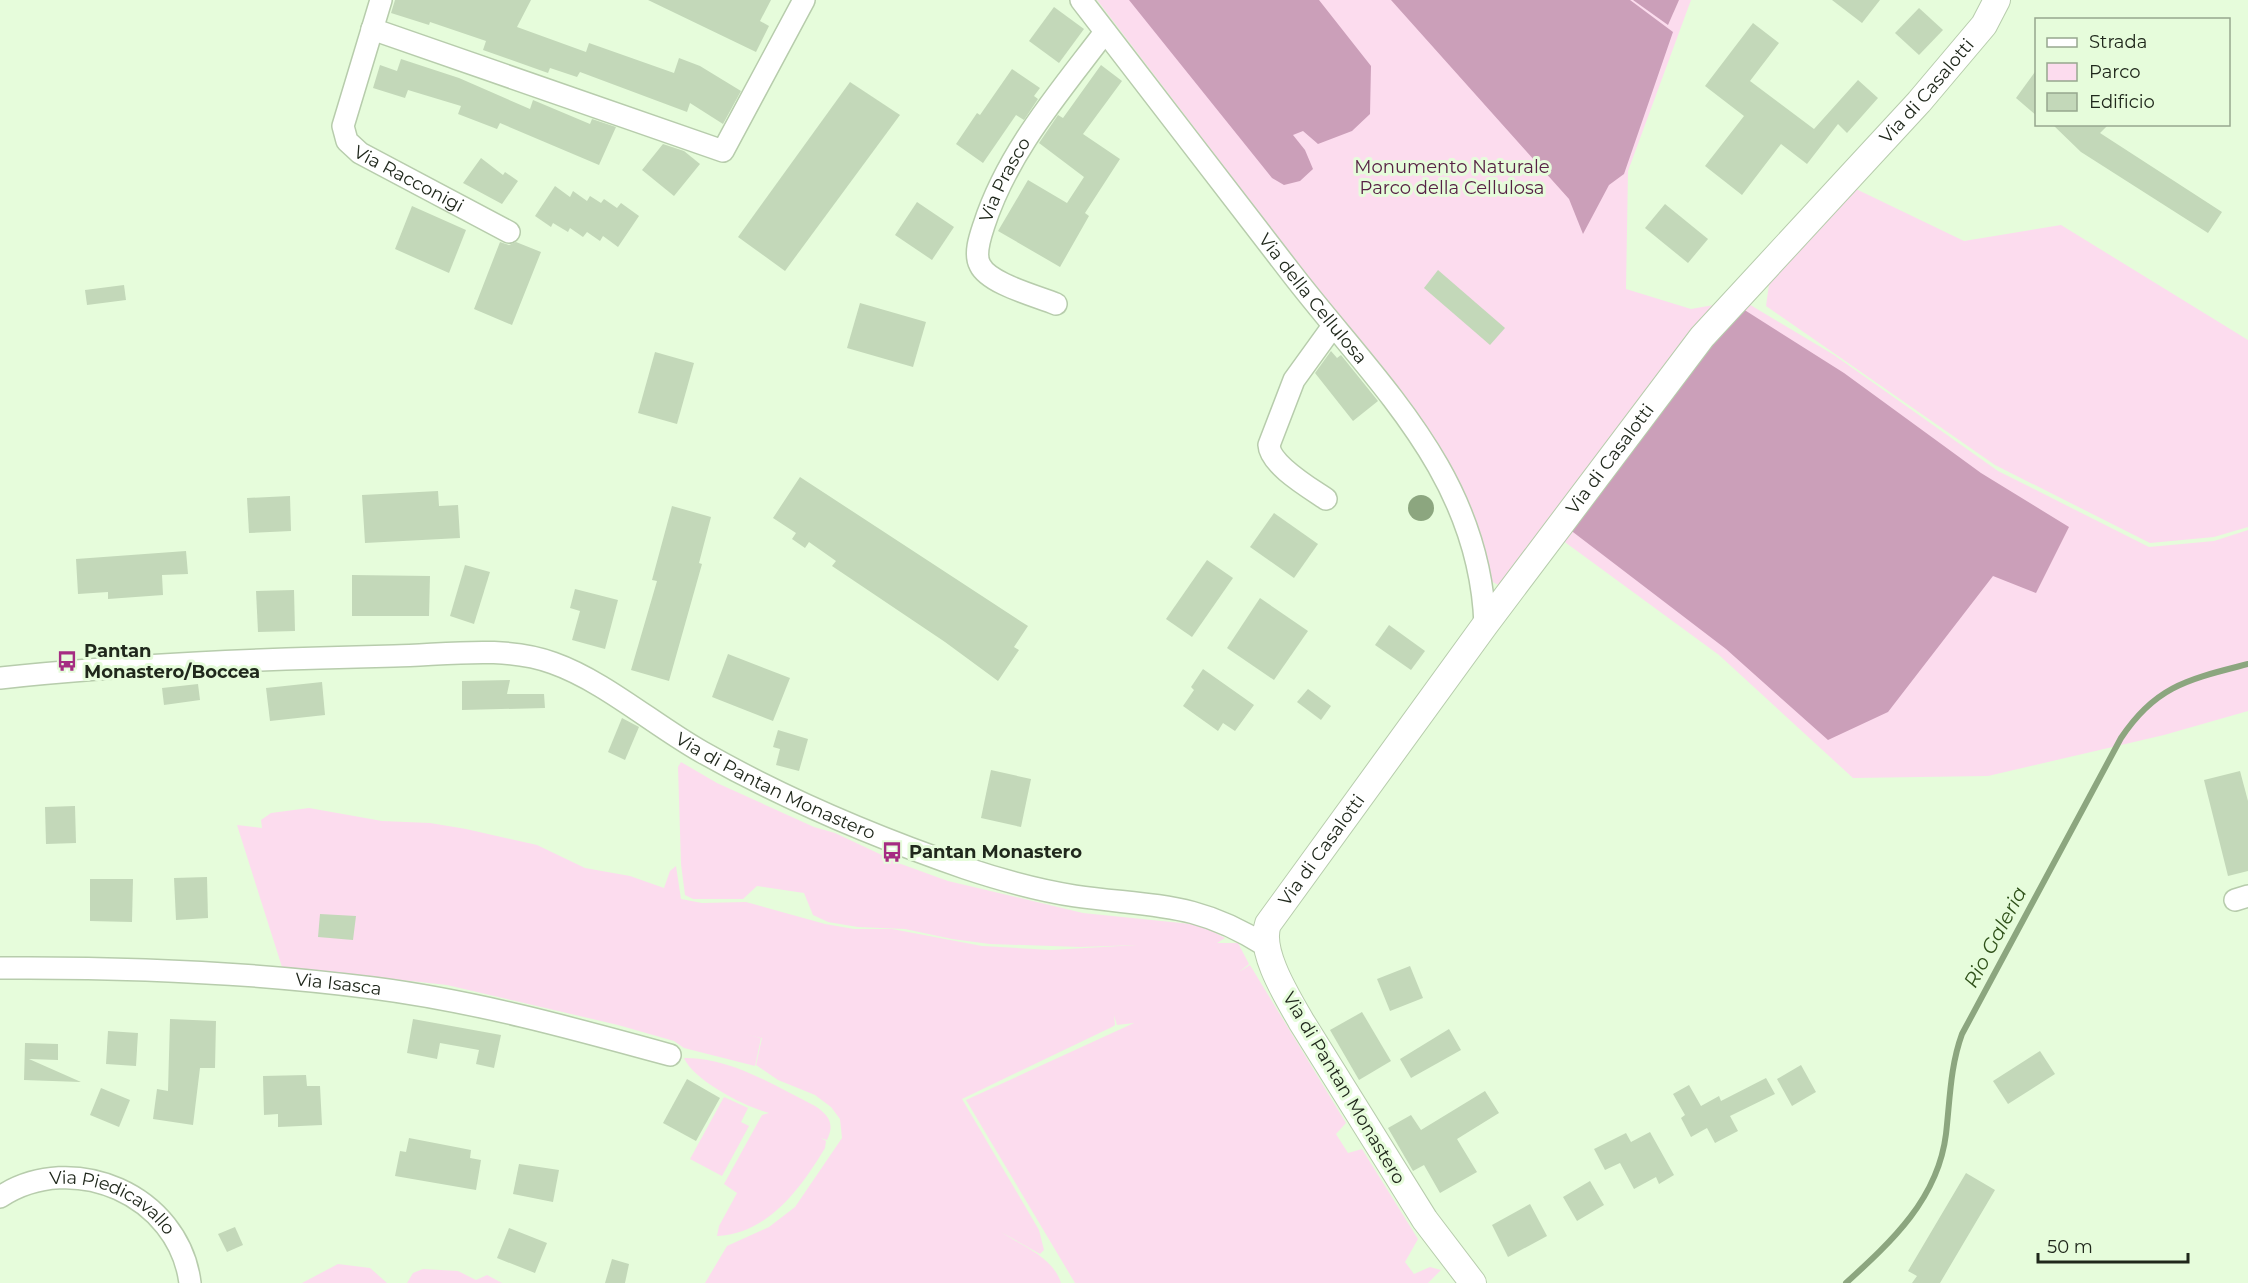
<svg xmlns="http://www.w3.org/2000/svg" width="2248" height="1283" viewBox="0 0 2248 1283" font-family="Montserrat,sans-serif">
<style>
.green{fill:#fcdcee}
.forest{fill:#cb9fb9}
.water{fill:#8ca67f}
.lines{fill:none;stroke-linecap:round;stroke-linejoin:round}
.stream{stroke:#8ca67f;stroke-width:6}
.building{fill:#c3d8b9}
.minor-casing{stroke:#b7ccac;stroke-width:24}
.tertiary-casing{stroke:#b7ccac;stroke-width:28}
.minor{stroke:#fff;stroke-width:21}
.tertiary{stroke:#fff;stroke-width:26}
.labels{text-anchor:middle;stroke-width:6;stroke-linejoin:round;paint-order:stroke}
.street-label{font-size:18px;fill:#20281c;stroke:#e6fcdb}
.park-label{font-size:18px;fill:#572145;stroke:#e6fcdb}
.poi-label{font-size:18px;font-weight:bold;fill:#20281c;stroke:#e6fcdb;text-anchor:start}
.water-label{font-size:20px;font-style:italic;fill:#2f5119;stroke:#e6fcdb}
</style>
<rect width="100%" height="100%" fill="#e6fcdb"/>
<!-- green -->
<g class="green">
<path d="M1097,0H1691L1628,171L1626,289L1691,309L1742,300L1834,355L1998,471L2149,547L2214,541L2248,530V711L2164,735L1988,776L1853,778L1719,655L1547,529L1502,587L1489,580L1460,485L1437,446Z"/>
<path d="M1856,189L1964,241L2061,225L2248,340V527L2214,537L2150,543L1995,465L1766,306L1770,277Z"/>
<path d="M681,762L717,783L814,827L835,833L901,864L948,881L1083,913L1201,925L1225,938L1217,943H1238L1249,964L1239,972L1250,965L1346,1123L1336,1134L1348,1153L1362,1149L1418,1239L1405,1262L1414,1274L1430,1267L1441,1270L1428,1283H1075L966,1100L1134,1023L1117,1025L1114,1015L1115,1025L1112,1027L962,1099L1039,1230L1044,1250L1040,1254L1001,1232C1022,1246 1053,1257 1061,1283H705L727,1246L769,1227L795,1207L842,1138L840,1119L831,1107L815,1095L778,1080L756,1065L762,1038L744,1034L761,1038L755,1066L684,1048L674,1041L618,1025L447,985L282,967L237,825L262,828L261,820L271,813L309,808L382,821L430,823L466,829L537,845L585,868L630,876L664,888L670,871L676,866L681,899L702,903L746,902L825,924L854,929H892L982,946L1051,950L1137,945L1080,947L990,944L952,939L905,929L858,927L828,922L813,915L804,893L757,886L743,899H693L685,895L681,864L678,767Z"/>
<path d="M684,1058C730,1057 775,1086 815,1106C829,1115 835,1124 827,1140L821,1138L826,1141L825,1148C801,1188 768,1234 717,1236L719,1226L737,1193L724,1184L762,1115L769,1113C746,1107 694,1081 684,1058Z"/>
<path d="M724,1097L748,1108L741,1122L749,1126L722,1176L690,1159Z"/>
<path d="M338,1264L370,1268L387,1283H302Z"/>
<path d="M423,1269L458,1271L476,1280L487,1275L502,1283H407L413,1273Z"/>
</g>
<!-- forest -->
<g class="forest">
<path d="M1129,0H1319L1371,66L1370,114L1352,131L1318,144L1303,131L1293,135L1305,150L1313,169L1300,181L1284,185L1272,178Z"/>
<path d="M1391,0H1630L1673,32L1624,174L1609,185L1583,234L1569,199Z"/>
<path d="M1633,0H1679L1668,25Z"/>
<path d="M1743,309L1844,373L1981,473L2069,527L2036,593L1993,576L1888,712L1828,740L1726,649L1569,529L1721,326Z"/>
</g>
<!-- water -->
<circle class="water" cx="1421" cy="508" r="13"/>
<g class="lines">
<!-- stream -->
<path class="stream" d="M1846,1283C1892,1241 1938,1199 1946,1134C1950,1100 1950,1067 1962,1034L2121,738C2156,685 2190,679 2248,664"/>
</g>
<!-- building -->
<g class="building">
<path d="M395,0H531L517,27L586,52L589,43L674,73L679,58L700,66L741,91L723,124L690,103L687,112L580,72L577,77L550,68L548,73L483,50L486,41L430,22L429,25L391,13Z"/>
<path d="M648,0H771L760,21L769,26L756,52Z"/>
<path d="M1832,0H1880L1862,23Z"/>
<path d="M1054,7L1084,29L1059,63L1029,41Z"/>
<path d="M1919,8L1943,30L1919,55L1895,33Z"/>
<path d="M1753,23L1779,43L1750,81L1814,129L1858,80L1878,98L1847,133L1838,124L1807,164L1781,144L1742,195L1705,166L1744,116L1705,86Z"/>
<path d="M401,59L459,78L530,109L533,100L590,124L592,119L616,127L599,165L500,123L497,129L458,114L461,106L408,90L405,98L373,88L380,65L397,71Z"/>
<path d="M1101,65L1122,81L1083,134L1120,159L1085,213L1089,216L1060,267L998,231L1028,180L1067,203L1084,177L1039,143L1058,115L1063,118Z"/>
<path d="M1012,69L1040,88L1034,96L1038,99L1024,120L1016,115L983,163L956,144L977,113L980,115Z"/>
<path d="M2037,69V116L2016,98Z"/>
<path d="M850,82L900,115L785,271L738,237Z"/>
<path d="M2052,124H2109L2100,133L2222,212L2208,233L2081,152Z"/>
<path d="M663,144L684,151L700,164L674,196L642,170Z"/>
<path d="M481,158L503,175L505,172L518,181L502,204L463,183Z"/>
<path d="M555,186L570,197L573,191L587,201L590,196L601,203L604,199L617,208L621,203L639,216L618,247L603,236L600,241L587,232L583,237L570,228L568,232L553,223L551,227L535,216Z"/>
<path d="M917,202L954,227L932,260L895,235Z"/>
<path d="M1665,204L1708,239L1688,263L1645,228Z"/>
<path d="M412,206L466,230L449,273L395,249Z"/>
<path d="M500,242L509,245L516,242L541,252L512,325L474,309Z"/>
<path d="M1438,270L1505,328L1490,345L1424,288Z"/>
<path d="M124,285L126,300L87,305L85,290Z"/>
<path d="M860,303L926,322L913,367L847,348Z"/>
<path d="M1331,351L1337,358L1341,355L1378,401L1353,421L1315,373Z"/>
<path d="M655,352L694,363L677,424L638,413Z"/>
<path d="M800,477L1028,626L1014,647L1019,650L998,681L945,642L832,566L836,561L809,542L805,548L792,539L796,533L773,518Z"/>
<path d="M438,491L439,506L458,505L460,538L365,543L362,495Z"/>
<path d="M290,496L291,531L249,533L247,498Z"/>
<path d="M672,506L711,517L699,563L702,564L669,681L631,670L657,581L652,580Z"/>
<path d="M1274,513L1318,544L1294,578L1250,547Z"/>
<path d="M186,551L188,574L162,575L163,595L108,599V592L78,594L76,559Z"/>
<path d="M1207,560L1233,578L1192,637L1166,619Z"/>
<path d="M465,565L490,572L474,624L450,616Z"/>
<path d="M352,575L430,576L429,616H352Z"/>
<path d="M575,589L618,600L605,649L572,640L580,611L570,608Z"/>
<path d="M294,590L295,631L258,632L256,591Z"/>
<path d="M1260,598L1308,631L1274,680L1227,648Z"/>
<path d="M1389,625L1425,651L1411,670L1375,645Z"/>
<path d="M728,654L790,678L773,721L712,697Z"/>
<path d="M1203,669L1254,705L1235,731L1223,723L1218,731L1183,706L1194,690L1191,687Z"/>
<path d="M510,680L507,694H544L545,708L462,710V681Z"/>
<path d="M322,682L325,715L270,721L266,688Z"/>
<path d="M198,684L200,700L164,705L162,688Z"/>
<path d="M1308,689L1331,706L1321,720L1297,702Z"/>
<path d="M622,718L639,727L625,760L608,752Z"/>
<path d="M778,730L808,739L799,771L776,765L780,749L773,747Z"/>
<path d="M991,770L1031,779L1021,827L981,818Z"/>
<path d="M2240,771L2248,801V871L2228,876L2204,780Z"/>
<path d="M75,806L76,843L46,844L45,807Z"/>
<path d="M207,877L208,918L176,920L174,878Z"/>
<path d="M90,879H133L132,922L90,921Z"/>
<path d="M320,914L356,916L353,940L318,937Z"/>
<path d="M1410,966L1423,998L1390,1011L1377,979Z"/>
<path d="M1362,1012L1391,1061L1359,1080L1330,1030Z"/>
<path d="M170,1019L216,1021L215,1068H200L193,1125L153,1119L157,1089L168,1091Z"/>
<path d="M413,1019L501,1035L494,1068L476,1064L479,1050L440,1043L437,1059L407,1053Z"/>
<path d="M1449,1029L1461,1050L1411,1078L1400,1059Z"/>
<path d="M108,1031L138,1033L136,1066L106,1064Z"/>
<path d="M25,1043L58,1044V1060L29,1059L81,1082L24,1080Z"/>
<path d="M2040,1051L2055,1074L2008,1104L1993,1081Z"/>
<path d="M1801,1065L1816,1092L1792,1106L1777,1079Z"/>
<path d="M306,1075L307,1086H320L322,1125L278,1127V1114L264,1115L263,1076Z"/>
<path d="M1766,1078L1775,1094L1730,1116L1738,1131L1715,1143L1707,1128L1691,1137L1681,1118L1685,1115L1673,1094L1689,1085L1701,1106L1719,1096L1721,1101Z"/>
<path d="M687,1079L720,1098L696,1141L663,1123Z"/>
<path d="M101,1088L130,1100L119,1127L90,1115Z"/>
<path d="M1485,1091L1499,1113L1457,1139L1477,1172L1440,1193L1424,1165L1413,1171L1388,1128L1411,1115L1421,1130Z"/>
<path d="M1650,1132L1674,1175L1659,1184L1656,1177L1634,1189L1620,1163L1605,1170L1594,1149L1626,1133L1631,1142Z"/>
<path d="M409,1138L471,1150L470,1158L481,1160L476,1190L395,1176L400,1151L406,1152Z"/>
<path d="M519,1164L559,1170L553,1202L513,1194Z"/>
<path d="M1966,1173L1995,1190L1940,1283H1912L1917,1276L1908,1271Z"/>
<path d="M1590,1181L1604,1205L1577,1221L1563,1197Z"/>
<path d="M1530,1204L1547,1236L1508,1257L1492,1225Z"/>
<path d="M235,1227L243,1245L227,1252L218,1234Z"/>
<path d="M509,1228L547,1243L535,1273L497,1258Z"/>
<path d="M612,1259L629,1264L625,1283H605Z"/>
</g>
<g class="lines">
<!-- minor casing -->
<g class="minor-casing">
<g id="minor">
<path id="s1" d="M381,0L343,126L347,141L360,153L509,232"/>
<path id="s2" d="M1081,0C1151,91 1222,183 1292,274C1377,384 1480,475 1485,625"/>
<path d="M372,29L723,151L804,0"/>
<path id="s3" d="M1056,304C1037,296 989,284 980,265C974,254 980,237 984,225C1008,151 1059,93 1105,32"/>
<path d="M1326,499C1310,488 1270,465 1269,445L1294,380L1333,326"/>
<path id="s4" d="M0,678C131,664 263,659 394,656C445,655 505,645 553,663C604,681 654,725 702,752C785,799 875,837 965,868C1001,880 1037,890 1075,896C1153,907 1196,901 1266,946"/>
<path d="M2235,900L2248,896"/>
<path id="s5" d="M0,968C125,967 249,972 373,988C474,1001 572,1028 670,1055"/>
<path id="s6" d="M0,1197C73,1149 179,1195 190,1283"/>
</g>
</g>
<!-- tertiary casing -->
<g class="tertiary-casing">
<g id="tertiary">
<path id="s7" d="M1473,1283L1425,1220L1301,1021C1288,998 1258,951 1268,924L1485,625L1702,337L1919,102L1984,25L1997,0"/>
</g>
</g>
<!-- minor -->
<use href="#minor" class="minor"/>
<!-- tertiary -->
<use href="#tertiary" class="tertiary"/>
</g>
<!-- icons -->
<defs>
<g id="bus-bare" transform="scale(1.62)"><path d="M-5-6H5V4H4V6H2V4H-2V6H-4V4H-5ZM-3.5-4V0h7V-4ZM-3.5 1.2v1.5H-2V1.2ZM2 1.2v1.5H3.5V1.2Z" fill="#a52c82" stroke="#e6fcdb" stroke-width="2.5" paint-order="stroke"/></g>
</defs>
<g fill-rule="evenodd">
<use href="#bus-bare" x="67" y="661"/>
<use href="#bus-bare" x="892" y="852"/>
</g>
<g class="labels">
<!-- street labels -->
<g class="street-label">
<text dy="6" stroke="none"><textPath href="#s7" startOffset="1482">Via di Casalotti</textPath></text>
<text dy="6" stroke="none"><textPath href="#s1" startOffset="220">Via Racconigi</textPath></text>
<text dy="6" stroke="none"><textPath href="#s3" startOffset="178">Via Prasco</textPath></text>
<text dy="6" stroke="none"><textPath href="#s2" startOffset="378">Via della Cellulosa</textPath></text>
<text dy="6" stroke="none"><textPath href="#s7" startOffset="996">Via di Casalotti</textPath></text>
<text dy="6" stroke="none"><textPath href="#s4" startOffset="810">Via di Pantan Monastero</textPath></text>
<text dy="6" stroke="none"><textPath href="#s7" startOffset="510">Via di Casalotti</textPath></text>
<text dy="6" stroke="none"><textPath href="#s5" startOffset="339">Via Isasca</textPath></text>
<text transform="translate(1344 1088) rotate(59)" y="6">Via di Pantan Monastero</text>
<text dy="6" stroke="none"><textPath href="#s6" startOffset="123">Via Piedicavallo</textPath></text>
</g>
<!-- park labels -->
<g class="park-label">
<text x="1452" y="173">Monumento Naturale<tspan x="1452" dy="21">Parco della Cellulosa</tspan></text>
</g>
<!-- poi labels -->
<g class="poi-label">
<text x="84" y="657">Pantan<tspan x="84" dy="21">Monastero/Boccea</tspan></text>
<text x="909" y="858">Pantan Monastero</text>
</g>
<!-- water labels -->
<g class="water-label">
<text transform="translate(1995 937) rotate(-62)" y="7">Rio Galeria</text>
</g>
</g>
<!-- legend -->
<rect x="2035" y="18" width="195" height="108" fill="#e6fcdb" stroke="#97a78f" stroke-width="1.5"/>
<rect x="2047" y="38" width="30" height="9" fill="#ffffff" stroke="#97a78f" stroke-width="1.5"/>
<text x="2089" y="48" font-size="18" fill="#20281c">Strada</text>
<rect x="2047" y="63" width="30" height="18" fill="#fcdcee" stroke="#97a78f" stroke-width="1.5"/>
<text x="2089" y="78" font-size="18" fill="#20281c">Parco</text>
<rect x="2047" y="93" width="30" height="18" fill="#c3d8b9" stroke="#97a78f" stroke-width="1.5"/>
<text x="2089" y="108" font-size="18" fill="#20281c">Edificio</text>
<!-- scale -->
<path d="M2038 1253v9h150v-9" fill="none" stroke="#20281c" stroke-width="3"/>
<text x="2047" y="1253" font-size="18" fill="#20281c" stroke="#e6fcdb" stroke-width="4.5" paint-order="stroke">50 m</text>
</svg>
